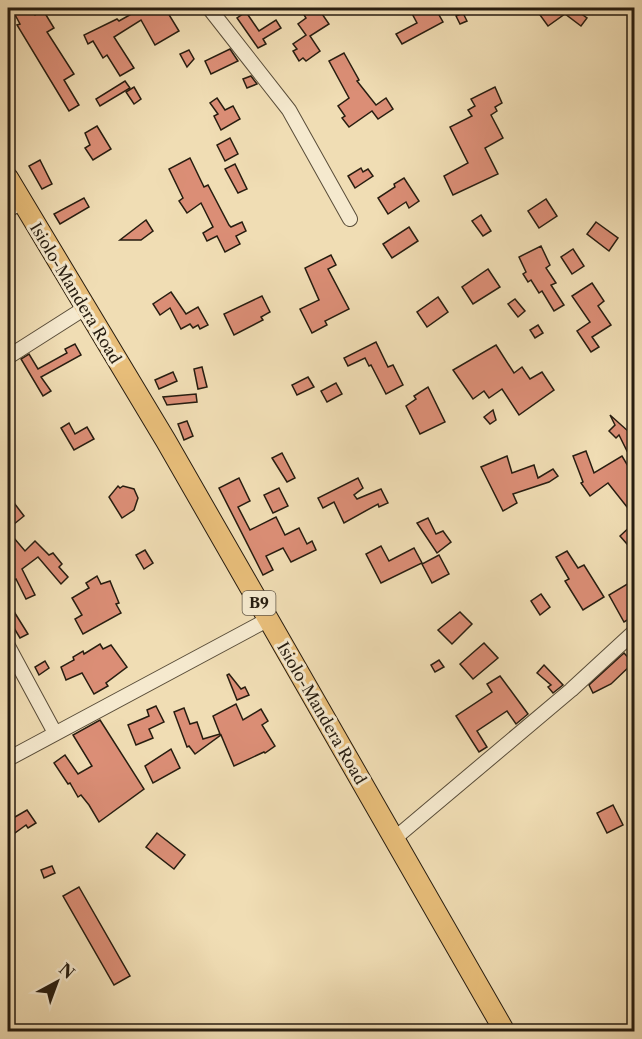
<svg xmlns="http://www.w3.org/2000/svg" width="642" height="1039" viewBox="0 0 642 1039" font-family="'Libre Caslon Text',serif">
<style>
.building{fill:#db8e76;stroke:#271d10;stroke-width:1.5}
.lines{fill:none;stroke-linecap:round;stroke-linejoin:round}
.minor-casing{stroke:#594d39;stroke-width:16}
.highway-casing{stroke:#271d10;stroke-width:22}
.minor{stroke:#f5e9ce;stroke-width:14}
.highway{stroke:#e8be7a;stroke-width:20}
.labels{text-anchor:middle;stroke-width:6;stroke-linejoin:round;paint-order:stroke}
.shield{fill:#f5e9ce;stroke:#655a49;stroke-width:1.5}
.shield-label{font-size:15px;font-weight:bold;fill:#271d10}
.street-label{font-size:16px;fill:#271d10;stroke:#f5e9ce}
</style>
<rect width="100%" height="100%" fill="#f0ddb4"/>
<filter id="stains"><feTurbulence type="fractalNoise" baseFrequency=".00333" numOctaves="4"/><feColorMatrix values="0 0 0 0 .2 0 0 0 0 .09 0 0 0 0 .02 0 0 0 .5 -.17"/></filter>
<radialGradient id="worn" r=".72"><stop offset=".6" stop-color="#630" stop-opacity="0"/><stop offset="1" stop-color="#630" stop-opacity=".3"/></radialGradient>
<!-- building -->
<g class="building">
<path d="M18,8H30L35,15L43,10L54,28L47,32L74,74L64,80L79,105L69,111L17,25L20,24L13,11Z"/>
<path d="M142,8H165L179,31L155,45L141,20L114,37L134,68L120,76L107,55L103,58L93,41L88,44L84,35L117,19L119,21Z"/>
<path d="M300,8H318L329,24L310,36L320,51L306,61L303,58L299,61L293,51L297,49L293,44L306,35L298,24L306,18Z"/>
<path d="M409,8H435L443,22L402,44L396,34L417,23Z"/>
<path d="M550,8H573L587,18L581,26L565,14L548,26L540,15Z"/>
<path d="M246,12L259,31L276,20L281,28L263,39L266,44L258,48L237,18Z"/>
<path d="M463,13L467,21L460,24L456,16Z"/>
<path d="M230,49L238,61L211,74L205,61Z"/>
<path d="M189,50L194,59L187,67L180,54Z"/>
<path d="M344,53L359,80L357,81L376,105L386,98L393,109L378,119L372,111L349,127L342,118L345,116L338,106L349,98L329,61Z"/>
<path d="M251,76L257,84L247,88L243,79Z"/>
<path d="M125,81L130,88L100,106L96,99Z"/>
<path d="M134,87L141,99L134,104L126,92Z"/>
<path d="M495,87L502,103L495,107L497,111L491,115L503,138L485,148L498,174L453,195L444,176L468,163L450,127L472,116L468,110L475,106L471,99Z"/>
<path d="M217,98L225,110L233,106L240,119L221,130L214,116L218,114L210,103Z"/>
<path d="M97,126L111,149L93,160L85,148L90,145L85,133Z"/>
<path d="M230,138L238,154L225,161L217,145Z"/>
<path d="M190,158L204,187L208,185L229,225L231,227L242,222L246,231L236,236L240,244L225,252L217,236L207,241L203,233L213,227L201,203L187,213L179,201L183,198L169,169Z"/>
<path d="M40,160L52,184L42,189L29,166Z"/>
<path d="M235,164L247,189L238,193L225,169Z"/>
<path d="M361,168L363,172L368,169L373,176L355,188L348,176Z"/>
<path d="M404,178L419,201L409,208L406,202L388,214L378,198L395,187L394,184Z"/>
<path d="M84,198L89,207L60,224L54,214Z"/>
<path d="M546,199L557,216L539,228L528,211Z"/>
<path d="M481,215L491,231L483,236L472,221Z"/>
<path d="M146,220L153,231L141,240H120Z"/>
<path d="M596,222L618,238L609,251L587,234Z"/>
<path d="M409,227L418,241L392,258L383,244Z"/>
<path d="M541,246L550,265L546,268L556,283L551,285L564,305L554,311L542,291L539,293L531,280L528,282L523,274L526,272L519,257Z"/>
<path d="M573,249L584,266L572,274L561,257Z"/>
<path d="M331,255L336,265L328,269L349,309L325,321L327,325L312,333L300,309L319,300L305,268Z"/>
<path d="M488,269L500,287L473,304L462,287Z"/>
<path d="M592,283L604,301L598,306L611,325L592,337L599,347L591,352L577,331L590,322L572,296Z"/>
<path d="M171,292L186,314L198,307L208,325L200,329L198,325L193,328L190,324L181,329L170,308L160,315L153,304Z"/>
<path d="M262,296L270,312L261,317L263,320L234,335L224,314Z"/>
<path d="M438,297L448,312L427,327L417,312Z"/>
<path d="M515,299L525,311L518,317L508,304Z"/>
<path d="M538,325L543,333L535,338L530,330Z"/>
<path d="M376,342L388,367L393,365L403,385L386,394L371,365L369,366L365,358L348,366L344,358Z"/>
<path d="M75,344L81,355L41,377L51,391L43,396L21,359L29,354L38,369L67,353L65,349Z"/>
<path d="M496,345L514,373L522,367L530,379L542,372L554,390L519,415L502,389L489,398L484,391L473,399L453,370Z"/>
<path d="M202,367L207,387L198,389L194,369Z"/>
<path d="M173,372L177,381L159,389L155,380Z"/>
<path d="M308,377L314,387L297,395L292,385Z"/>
<path d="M336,383L342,394L327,402L321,391Z"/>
<path d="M428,387L445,422L420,434L406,406L416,399L414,396Z"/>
<path d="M196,394L197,402L167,405L163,397Z"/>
<path d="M493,410L496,420L490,424L484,417Z"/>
<path d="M610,415L629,432L634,430V448L627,451L619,435L616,438L609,431L615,425Z"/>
<path d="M187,421L193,436L184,440L178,424Z"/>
<path d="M69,423L75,434L87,427L94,439L74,450L61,428Z"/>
<path d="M586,451L594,473L622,456L634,476V502L627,507L608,483L590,496L581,483L583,482L573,456Z"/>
<path d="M282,453L295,478L287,482L272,458Z"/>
<path d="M507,456L512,473L534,465L538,478L553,469L558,476L549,482L513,494L517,503L503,511L481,467Z"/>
<path d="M239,478L250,501L238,507L250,530L276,517L285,535L299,528L307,544L312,541L316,550L291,562L283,548L266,556L273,570L263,575L219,488Z"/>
<path d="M358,478L363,488L354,495L357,499L381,489L388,503L379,507L378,504L344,523L334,502L323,508L318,498Z"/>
<path d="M118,486L120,488L123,486L134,489L138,498L134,510L122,518L109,497Z"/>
<path d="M279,488L288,506L273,513L264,495Z"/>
<path d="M8,495L24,516L8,529Z"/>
<path d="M428,518L436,534L443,531L451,542L437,553L417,523Z"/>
<path d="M634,523V552L620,536Z"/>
<path d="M8,531L25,551L35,541L49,555L53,553L62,564L59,567L68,577L61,584L38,557L22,569L35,595L26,599L16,579L8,583Z"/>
<path d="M381,546L389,561L414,548L422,563L381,583L366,554Z"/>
<path d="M145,550L153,563L144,569L136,555Z"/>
<path d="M567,551L578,568L584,565L604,597L583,610L565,581L569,579L556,557Z"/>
<path d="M439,555L449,574L432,583L422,564Z"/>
<path d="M97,576L101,584L110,581L119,603L116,604L121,613L83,634L75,619L82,615L72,598L89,588L86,583Z"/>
<path d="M634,580V616L624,622L609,595Z"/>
<path d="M541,594L550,607L540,615L531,601Z"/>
<path d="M8,602L28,634L20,638L8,618Z"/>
<path d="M460,612L472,624L452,644L438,630Z"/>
<path d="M484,643L498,658L473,679L460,664Z"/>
<path d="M100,644L103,649L111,645L127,667L106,683L108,686L94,694L82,673L66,680L61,667L74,660L73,657L83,651L84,654Z"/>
<path d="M624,653L633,663L611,684L593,693L589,685Z"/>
<path d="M439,660L444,667L435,672L431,665Z"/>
<path d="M45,661L49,668L39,675L35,667Z"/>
<path d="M544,665L563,685L553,693L548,687L551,685L537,673Z"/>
<path d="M229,674L241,689L245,687L249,695L237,700L227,675Z"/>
<path d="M500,676L528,714L516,724L507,711L477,731L487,747L479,752L456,716L492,692L487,684Z"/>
<path d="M236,704L243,720L261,709L268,721L262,725L275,746L265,753L264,752L234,766L221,735L195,754L189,746L187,747L174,712L184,708L190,724L197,722L203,739L220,734L213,716Z"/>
<path d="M156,706L164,722L149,729L153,738L136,745L128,725L149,716L147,710Z"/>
<path d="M100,720L144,789L99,822L89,805L81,795L78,797L70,783L68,784L54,763L65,755L78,774L92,766L73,735Z"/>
<path d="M171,749L180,768L153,783L145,766Z"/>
<path d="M613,805L623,825L607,833L597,813Z"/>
<path d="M27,810L36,823L28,828L26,825L8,838V821Z"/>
<path d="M157,833L185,855L174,869L146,847Z"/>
<path d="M52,866L55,873L44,878L41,870Z"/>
<path d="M79,887L130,976L114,985L63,896Z"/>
</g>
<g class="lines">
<!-- minor casing -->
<g class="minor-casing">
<g id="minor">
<path d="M209,8L289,110L350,219"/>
<path d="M8,210L22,202"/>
<path d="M8,357L85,308"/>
<path d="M8,646L55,733"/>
<path d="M8,759L269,619"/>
<path d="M394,839L571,690L634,632"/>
</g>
</g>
<!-- highway casing -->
<g class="highway-casing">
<path id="highway" d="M8,178L166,441L505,1032"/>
</g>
<!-- minor -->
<use href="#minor" class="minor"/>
<!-- highway -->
<use href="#highway" class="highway"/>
</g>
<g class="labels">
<!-- shield labels -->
<rect class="shield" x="242.5" y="591" width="33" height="24" rx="4.5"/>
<g class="shield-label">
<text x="259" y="608">B9</text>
</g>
<!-- street labels -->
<g class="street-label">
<text transform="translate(76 293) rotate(59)" y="6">Isiolo-Mandera Road</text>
<text transform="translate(322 713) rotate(60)" y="6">Isiolo-Mandera Road</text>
</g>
</g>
<!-- margin -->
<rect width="642" height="1039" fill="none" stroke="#f0ddb4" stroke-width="30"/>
<rect x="9" y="9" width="624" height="1021" fill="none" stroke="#271d10" stroke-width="3"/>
<rect x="15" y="15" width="612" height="1009" fill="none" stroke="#271d10" stroke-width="1.5"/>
<!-- north arrow -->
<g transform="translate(57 982) rotate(41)" stroke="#f5e9ce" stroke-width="4.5" paint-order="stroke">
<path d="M0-4.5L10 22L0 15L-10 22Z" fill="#271d10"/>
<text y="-9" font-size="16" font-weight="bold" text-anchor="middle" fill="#271d10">N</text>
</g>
<rect width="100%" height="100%" filter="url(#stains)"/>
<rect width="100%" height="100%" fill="url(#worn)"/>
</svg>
